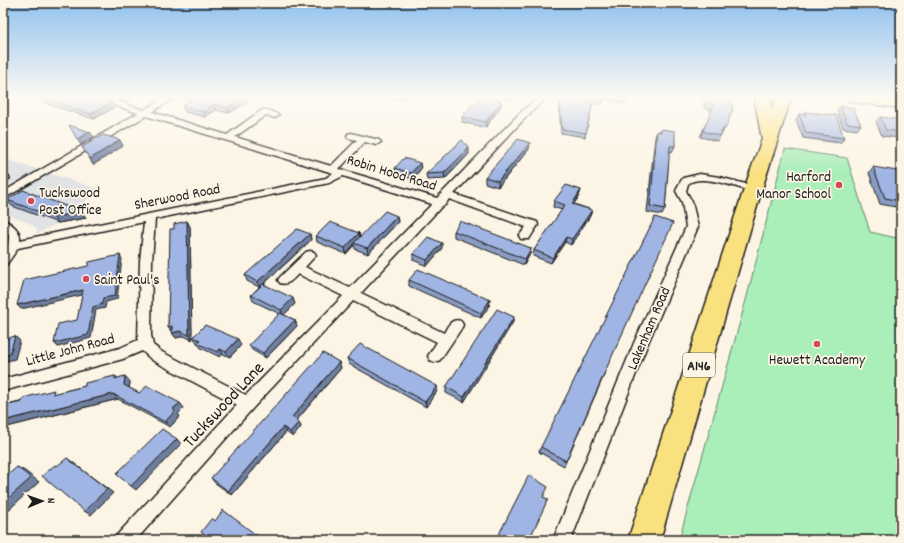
<svg xmlns="http://www.w3.org/2000/svg" width="904" height="543" viewBox="0 0 904 543" font-family="Dekko,sans-serif">
<style>
.built{fill:#e0e2e4}
.green{fill:#aaeeb9;stroke:#63856a}
.lines{fill:none;stroke-linecap:round;stroke-linejoin:round}
.street-casing{stroke:#1c1c1c;stroke-width:3}
.primary-casing{stroke:#1c1c1c;stroke-width:3}
.highway-casing{stroke:#1c1c1c;stroke-width:3}
.street{fill:#fcf5e5;fill-rule:evenodd}
.primary{fill:#fae180;fill-rule:evenodd}
.highway{fill:#fae180;fill-rule:evenodd}
.wall{fill:#8a9cc3;stroke:#1c1c1c}
.shaded-wall{fill:#707f9f;stroke:#1c1c1c}
.building{fill:#a0b5e3;stroke:#1c1c1c}
.poi-dot{fill:#d1495b;stroke:#fcf5e5;stroke-width:1.5}
.labels{text-anchor:middle;stroke-width:3.5;stroke-linejoin:round;paint-order:stroke}
.shield{fill:#fcf5e5;stroke:#5f5d58;stroke-width:1}
.shield-label{font-size:14px;font-weight:bold;fill:#1c1c1c}
.street-label{font-size:15px;fill:#1c1c1c;stroke:#fcf5e5}
.poi-label{font-size:15px;fill:#1c1c1c;stroke:#fcf5e5;text-anchor:start}
.near-street-label{font-size:18px;fill:#1c1c1c;stroke:#fcf5e5}
</style>
<rect width="100%" height="100%" fill="#fcf5e5"/>
<filter id="ink" filterUnits="userSpaceOnUse"><feTurbulence type="fractalNoise" baseFrequency=".025" numOctaves="2"/><feDisplacementMap in="SourceGraphic" scale="8" xChannelSelector="R" yChannelSelector="G"/><feConvolveMatrix kernelMatrix="1 2 1 2 8 2 1 2 1" color-interpolation-filters="sRGB"/></filter>
<g filter="url(#ink)">
<!-- built -->
<path class="built" d="M3,158L101,190L69,212L58,223L37,234L36,228L31,224L3,213Z"/>
<!-- green -->
<path class="green" d="M785,149L847,158L870,232L901,239V540H679L746,300Z"/>
<g class="lines">
<!-- street casing -->
<g class="street-casing">
<g id="street">
<path d="M92,98H106L144,110L164,98H174L152,112L227,135L262,110H268L279,115L275,118L266,115L235,137L331,166L357,140L348,138L347,136L348,134L351,133L379,140L381,142L376,145L365,142L339,169L437,198L520,113L537,98H546L526,117L454,194L537,222L538,225L529,239H521L519,236L526,227L449,199L445,205L442,206L361,293L444,333C448,326 451,318 461,321L463,325L461,329L440,360L435,362L430,360L428,356L437,342L353,301L253,408L136,540H115L118,534L237,405L152,360L142,351L123,359L3,391V379L120,348L138,340L140,261L144,222L18,248L7,264L3,265V252L8,244L9,235L3,230V220C12,223 21,231 20,240L326,178L333,173L146,116L3,199V192L138,113ZM343,176L432,204L350,288L305,267L316,255L314,252L310,251L306,252L280,277L278,280L280,283C288,286 293,279 298,274L343,296L246,395L162,352L153,345L151,335L152,261L155,219L329,183Z"/>
<path d="M700,174L719,177L757,187L758,189L753,192C739,188 700,173 688,184L686,191L692,202L698,227L648,343L571,540H553L634,343L686,227L682,202L676,191L679,184L683,178Z"/>
</g>
</g>
<!-- primary casing -->
<g class="primary-casing">
<path id="primary" d="M848,98H887L901,100V108L854,102L849,101Z"/>
</g>
<!-- highway casing -->
<g class="highway-casing">
<path id="highway" d="M756,98H771L772,110L776,98H791L762,189L660,540H628L744,189L762,139L755,102Z"/>
</g>
<!-- street -->
<use href="#street" class="street"/>
<!-- primary -->
<use href="#primary" class="primary"/>
<!-- highway -->
<use href="#highway" class="highway"/>
</g>
<!-- wall -->
<g class="wall">
<path d="M38,98H102L112,102L115,107L94,119L41,102Z"/>
<path d="M112,98H131L124,102Z"/>
<path d="M180,98H247L248,102L229,113L216,110L205,117L185,112L182,106L190,101Z"/>
<path d="M393,98H404L403,100Z"/>
<path d="M502,98H513L512,100Z"/>
<path d="M564,98H629L626,104L605,99L601,105L593,103L585,137L561,133L559,109L560,104Z"/>
<path d="M704,98H728L733,109L722,134H721L718,141L700,137L712,110L704,108Z"/>
<path d="M501,101V106L485,128L462,122V117L473,105Z"/>
<path d="M840,106L861,125L857,130L843,128L837,111Z"/>
<path d="M805,112L844,138L840,143L803,138L796,120L799,114L803,115Z"/>
<path d="M880,117L901,127V136L899,138L882,136L876,122Z"/>
<path d="M661,129L675,146L672,152H669L665,209L662,215L647,212L655,137L657,131L660,132Z"/>
<path d="M529,149L498,187L485,183V177Z"/>
<path d="M469,154L445,179L427,180L426,174Z"/>
<path d="M420,163L421,169L412,179L396,174L395,168Z"/>
<path d="M873,167L901,181V208L880,204L869,173Z"/>
<path d="M581,190L579,196L574,204L592,210L590,216L571,245L565,242L551,263L533,256L534,250L562,210L553,207L554,201Z"/>
<path d="M7,200L82,212L86,218L58,223L12,206Z"/>
<path d="M397,216L398,222L368,254L355,249L354,245L346,254L317,242L316,236L359,233L360,237Z"/>
<path d="M187,221L190,227L192,340L184,336L176,338L168,327L174,229Z"/>
<path d="M454,231L531,248L530,254L524,265L454,237Z"/>
<path d="M310,234L311,240L264,284L295,304L284,315L295,320L297,326L266,358L252,350L249,345L280,314L253,301L251,295L259,287L247,281L245,275Z"/>
<path d="M442,248L427,266L413,260V254Z"/>
<path d="M409,280L490,300L489,306L481,318L409,286Z"/>
<path d="M513,322L464,402L446,393V387Z"/>
<path d="M193,337L241,345L230,357L223,354L220,357L201,348Z"/>
<path d="M347,358L437,386V391L426,407L349,364Z"/>
<path d="M339,362L341,368L297,420L301,427L293,437L286,432L232,495L215,483L211,478Z"/>
<path d="M606,371L564,466L539,452L541,447Z"/>
<path d="M115,376L118,378L125,376L130,382L129,388L139,393L184,408L178,414L180,416L170,427L118,399L3,428V406L85,386Z"/>
</g>
<!-- shaded-wall -->
<g class="shaded-wall">
<path d="M122,98H131L124,102Z"/>
<path d="M243,98H247L248,102L229,113L227,108Z"/>
<path d="M603,98H605L601,105L602,101Z"/>
<path d="M501,101V106L485,128L486,122Z"/>
<path d="M112,102L115,107L94,119L90,114Z"/>
<path d="M214,104L216,110L205,117L203,112Z"/>
<path d="M90,132L94,137L81,145L77,139Z"/>
<path d="M120,140L123,146L93,165L90,159Z"/>
<path d="M530,143L529,149L498,187V181Z"/>
<path d="M469,148V154L445,179L444,173Z"/>
<path d="M420,163L421,169L412,179L411,173Z"/>
<path d="M7,173L11,179L3,183V175Z"/>
<path d="M581,190L579,196L571,209L572,204Z"/>
<path d="M592,210L590,216L571,245L572,239Z"/>
<path d="M82,212L86,218L58,223L53,217Z"/>
<path d="M397,216L398,222L368,254L367,248Z"/>
<path d="M187,221L190,227L192,340L189,335Z"/>
<path d="M359,233L360,239L354,243V245L346,254L345,248Z"/>
<path d="M310,234L311,240L260,287L257,282Z"/>
<path d="M566,237L565,242L551,263L553,258Z"/>
<path d="M442,243V248L427,266V260Z"/>
<path d="M531,248L530,254L524,265L525,259Z"/>
<path d="M120,255L122,259L117,299L106,302L105,308L96,310L91,338L58,347L54,343L93,307L103,298Z"/>
<path d="M83,290L86,294L21,309L17,305Z"/>
<path d="M293,298L295,304L283,316L281,310Z"/>
<path d="M490,300L489,306L481,318V313Z"/>
<path d="M514,317L513,322L464,402V397Z"/>
<path d="M295,320L297,326L266,358L263,353Z"/>
<path d="M172,326V333L168,327Z"/>
<path d="M180,331L184,336L176,338L172,333Z"/>
<path d="M15,336L20,341L15,359L3,362V356Z"/>
<path d="M238,339L241,345L230,357L226,352Z"/>
<path d="M220,349L223,354L220,357L217,352Z"/>
<path d="M339,362L341,368L295,422L292,417Z"/>
<path d="M125,376L130,382L129,390L124,385Z"/>
<path d="M437,386V391L426,407L425,402Z"/>
<path d="M113,394L118,399L3,428V421Z"/>
<path d="M180,403L184,408L178,414L180,416L170,427L165,422L173,409Z"/>
<path d="M299,422L301,427L293,437L290,432Z"/>
<path d="M283,427L286,432L232,495L228,491Z"/>
<path d="M177,439L181,444L136,490L131,486Z"/>
<path d="M67,458L113,493L91,515L84,511Z"/>
<path d="M17,467L25,471L39,482L3,515V503Z"/>
</g>
<!-- building -->
<g class="building">
<path d="M42,98H102L112,102L90,114Z"/>
<path d="M195,98H243L227,108L214,104L203,112L182,106Z"/>
<path d="M479,98H489L501,101L486,122L462,117L472,105H473Z"/>
<path d="M564,98H603L602,101L593,99L586,133L562,129L560,104Z"/>
<path d="M706,98L731,99L733,109L725,129L723,128L720,136L703,131L714,104L707,103Z"/>
<path d="M840,106L853,108L861,125L847,123Z"/>
<path d="M805,112L836,115L844,138L806,133L799,114L806,115Z"/>
<path d="M880,117L897,119L901,127V132L886,130Z"/>
<path d="M69,125L90,132L77,139Z"/>
<path d="M661,129L675,131V146H670L665,209L650,206L657,131L661,132Z"/>
<path d="M103,135L120,140L90,159L82,147Z"/>
<path d="M518,139L530,143L498,181L485,177Z"/>
<path d="M462,140L469,148L444,173L426,174Z"/>
<path d="M404,158L420,163L411,173L395,168Z"/>
<path d="M873,167L897,171L901,181V201L885,198Z"/>
<path d="M3,171L7,173L3,175Z"/>
<path d="M566,185L581,190L572,204L592,210L572,239L566,237L553,258L534,250L565,205L554,201Z"/>
<path d="M23,190L82,212L53,217L7,200Z"/>
<path d="M385,211L397,216L367,248L354,243Z"/>
<path d="M655,217L673,223L608,365L566,461L541,447Z"/>
<path d="M187,221L188,269L189,335L180,331L172,333V326L168,327L170,229H174V224Z"/>
<path d="M460,221L531,248L525,259L454,231Z"/>
<path d="M330,222L359,233L345,248L316,236Z"/>
<path d="M297,229L310,234L257,282L245,275Z"/>
<path d="M428,237L442,243L427,260L413,254Z"/>
<path d="M120,255L115,296L103,298L102,304L93,307L88,335L54,343L58,324L77,320L83,290L17,305L24,280L88,266L89,262Z"/>
<path d="M418,269L490,300L481,313L409,280Z"/>
<path d="M263,284L293,298L281,310L251,295Z"/>
<path d="M497,309L514,317L464,397L446,387Z"/>
<path d="M280,313L295,320L263,353L249,345Z"/>
<path d="M205,325L238,339L226,352L220,349L217,352L197,343L200,340L193,337Z"/>
<path d="M15,336L10,354L3,356V340Z"/>
<path d="M360,344L437,386L425,402L347,358Z"/>
<path d="M323,353L339,362L292,417L299,422L290,432L283,427L228,491L211,478Z"/>
<path d="M115,376V379L125,376L124,385L139,393L147,386L180,403L173,409L175,411L165,422L113,394L3,421V406L22,402L23,398L54,390L53,394L85,386V383Z"/>
<path d="M162,429L177,439L131,486L116,474Z"/>
<path d="M67,458L107,489L84,511L42,476L55,465L57,466Z"/>
<path d="M17,467L31,478L3,503V479Z"/>
<path d="M529,475L548,487L543,497L548,499L529,540H496Z"/>
<path d="M223,510L263,540H211L201,532L212,518L215,521Z"/>
</g>
</g>
<!-- sky -->
<linearGradient id="sky" x2="0" y2="1"><stop stop-color="#91c2ef"/><stop offset="0.56" stop-color="#fefaf3"/><stop offset="1" stop-color="#fefaf3" stop-opacity="0"/></linearGradient>
<rect width="904" height="174" fill="url(#sky)"/>
<!-- markers -->
<g class="poi-dot">
<circle cx="839" cy="185" r="4"/>
<circle cx="31" cy="201" r="4"/>
<circle cx="86" cy="279" r="4"/>
<circle cx="817" cy="344" r="4"/>
</g>
<g class="labels">
<!-- shield labels -->
<rect class="shield" x="683" y="353" width="32" height="24" rx="3"/>
<g class="shield-label">
<text x="699" y="370">A146</text>
</g>
<!-- street labels -->
<g class="street-label">
<text transform="translate(392 172) rotate(17)" y="5">Robin Hood Road</text>
<text transform="translate(177 196) rotate(-11)" y="5">Sherwood Road</text>
<text transform="translate(648 328) rotate(-67)" y="5">Lakenham Road</text>
<text transform="translate(70 349) rotate(-15)" y="5">Little John Road</text>
</g>
<!-- poi labels -->
<g class="poi-label">
<text x="831" y="181" text-anchor="end">Harford<tspan x="831" dy="17">Manor School</tspan></text>
<text x="39" y="197">Tuckswood<tspan x="39" dy="17">Post Office</tspan></text>
<text x="94" y="284">Saint Paul's</text>
<text x="817" y="364" text-anchor="middle">Hewett Academy</text>
</g>
<!-- near-street labels -->
<g class="near-street-label">
<text transform="translate(223 404) rotate(-47)" y="6">Tuckswood Lane</text>
</g>
</g>
<!-- margin -->
<rect width="904" height="543" fill="none" stroke="#fcf5e5" stroke-width="16"/>
<rect x="8" y="8" width="888" height="527" fill="none" stroke="#1c1c1c" stroke-width="1.5" filter="url(#ink)"/>
<!-- north arrow -->
<g transform="translate(42 501) rotate(88)" stroke="#fcf5e5" stroke-width="3" paint-order="stroke">
<path d="M0-3L7 15L0 10L-7 15Z" fill="#1c1c1c"/>
<text y="-6" font-size="11" font-weight="bold" text-anchor="middle" fill="#1c1c1c">N</text>
</g>
</svg>
